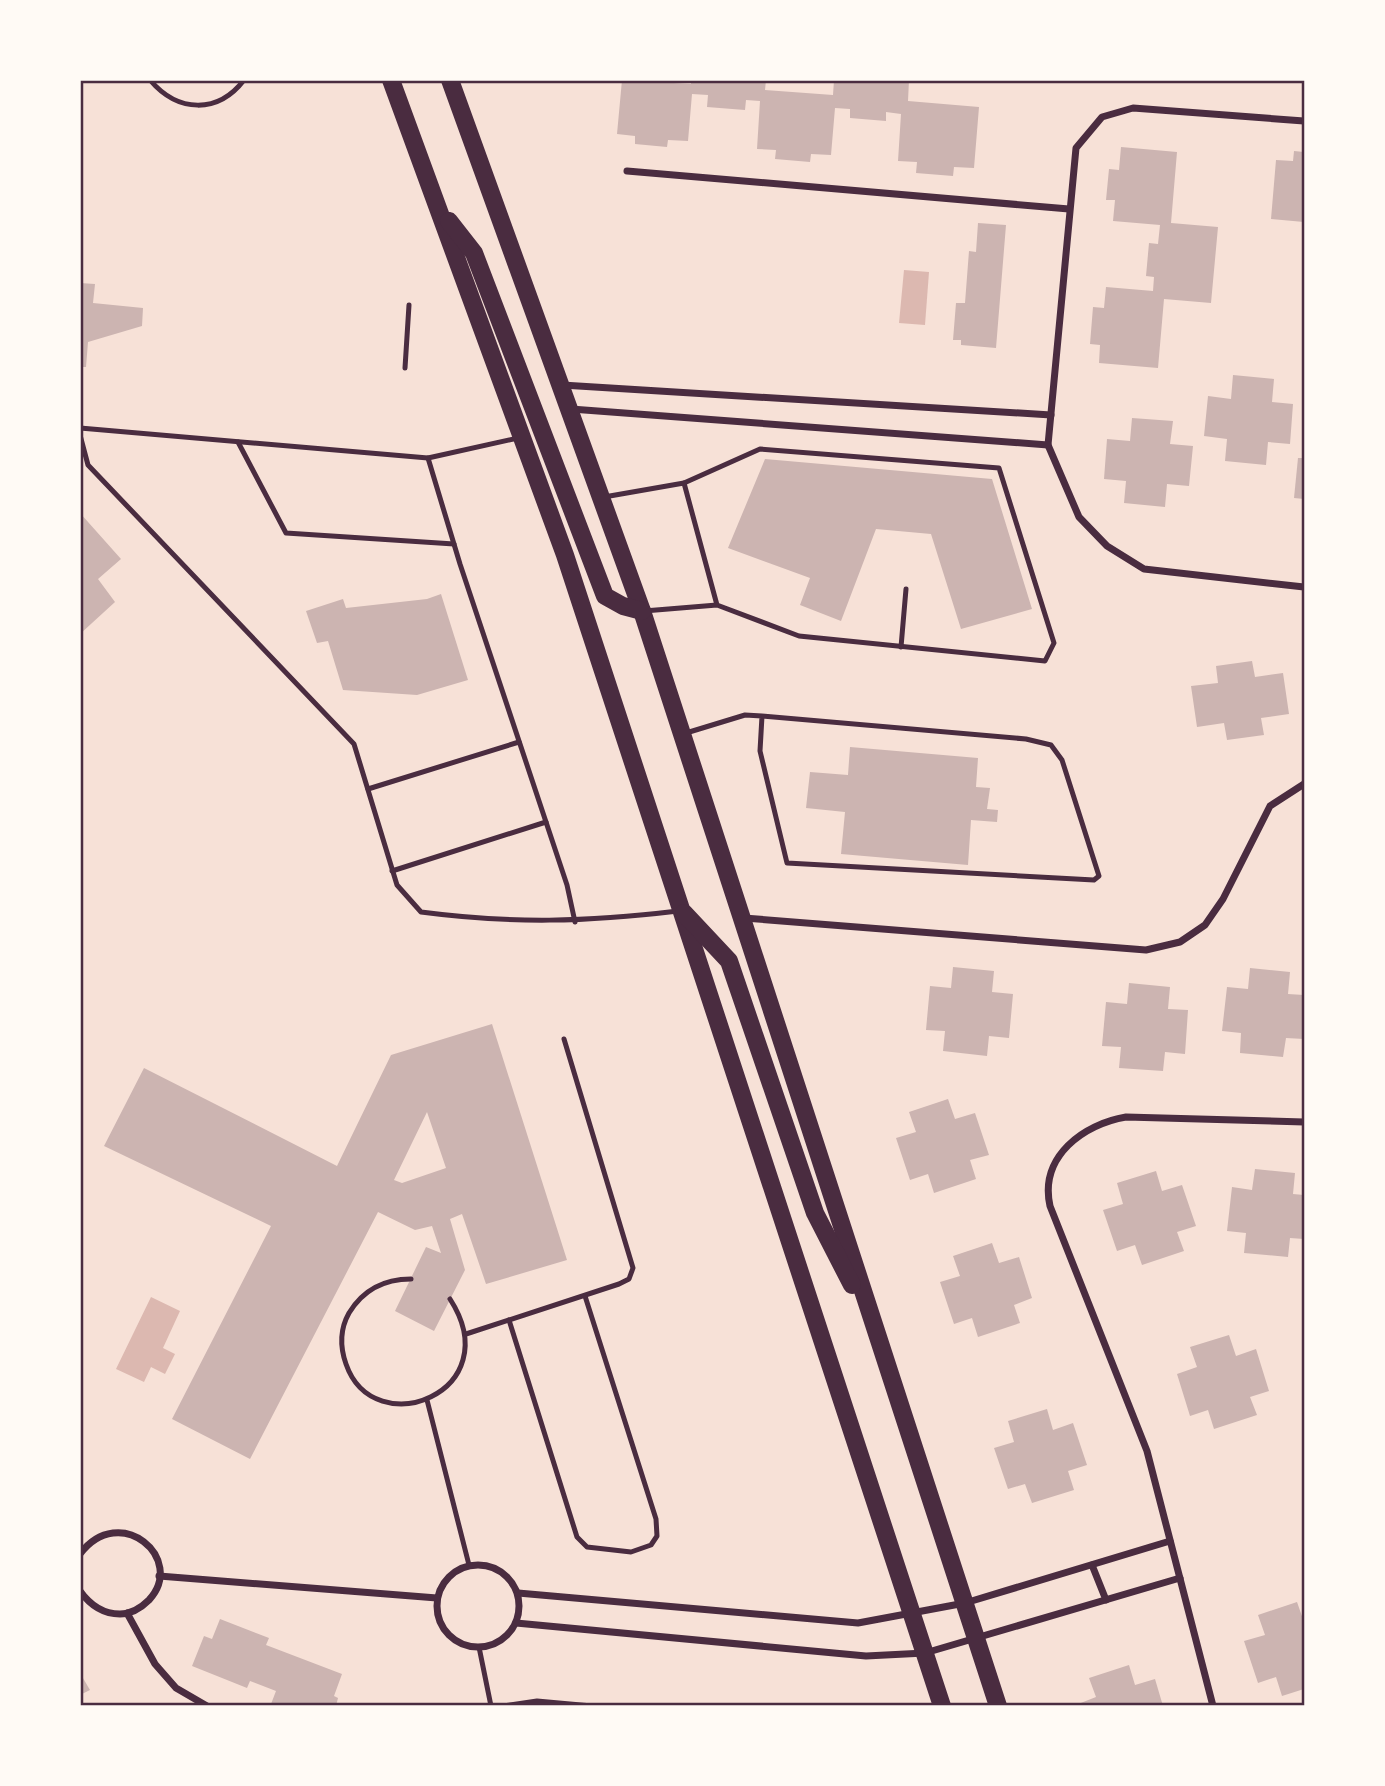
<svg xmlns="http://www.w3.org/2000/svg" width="1385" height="1786" viewBox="0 0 1385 1786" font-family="'Varela Round',sans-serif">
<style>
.water{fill:#dcb8b0}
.building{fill:#ccb4b1;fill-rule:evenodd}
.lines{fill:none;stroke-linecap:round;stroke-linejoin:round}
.service{stroke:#4a2c40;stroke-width:5}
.minor{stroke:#4a2c40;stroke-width:7}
.primary{stroke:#4a2c40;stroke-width:18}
.neatline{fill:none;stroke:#4a2c40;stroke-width:2.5}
</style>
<rect width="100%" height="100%" fill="#f7e1d7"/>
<!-- water -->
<g class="water">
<path d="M904,270L929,272L925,325L899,323Z"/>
<path d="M151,1297L180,1311L163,1348L175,1354L165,1374L151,1367L144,1382L116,1369Z"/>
</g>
<!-- building -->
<g class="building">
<path d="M622,80L691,84V80H766L765,90L833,95L834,80H909L908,101L979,107L974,168L954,167L953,176L916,173L917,162L898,161L901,114L886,112V121L850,118V109L835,108L831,155L811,154L810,162L775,159L776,150L757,149L760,101L746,100L745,110L707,107L708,95L692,94L688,141L668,140L667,147L635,144V136L617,134Z"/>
<path d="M1121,147L1177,152L1171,223L1218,227L1211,303L1164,299L1158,368L1099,363L1100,345L1090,344L1093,307L1104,308L1106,287L1153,291L1154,277L1146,276L1149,243L1158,244L1160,225L1113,221L1115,200H1106L1109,169L1119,170Z"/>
<path d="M1294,151L1304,152V222L1271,219L1276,160L1293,161Z"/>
<path d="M978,223L1006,225L996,348L961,345V340H953L956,303H965L969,251L976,252Z"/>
<path d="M80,283L95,284L93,303L143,308L142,326L88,342L86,367H80Z"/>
<path d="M1233,375L1274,379L1272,402L1293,404L1290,444L1268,442L1266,465L1225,461L1227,439L1204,436L1208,396L1231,399Z"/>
<path d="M1132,418L1173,421L1170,444L1193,446L1189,486L1167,484L1165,507L1124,503L1126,481L1104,479L1107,439L1130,441Z"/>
<path d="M1298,458H1304V499L1294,498Z"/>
<path d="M765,459L992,479L1032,609L961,629L931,534L876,529L841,621L800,605L810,578L728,548Z"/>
<path d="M80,513L121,559L98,579L115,602L80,634Z"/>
<path d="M441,594L468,680L417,695L343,690L328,641L317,643L306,611L343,599L346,608L427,599Z"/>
<path d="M1252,661L1255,677L1283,673L1289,714L1261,718L1264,735L1227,740L1224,723L1197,727L1191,686L1218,683L1216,666Z"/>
<path d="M850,747L978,758L976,787L990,788L987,809L998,810L997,822L971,820L968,865L841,854L845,812L806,808L810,772L848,775Z"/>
<path d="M953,967L994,971L992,992L1013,994L1009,1038L989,1036L987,1056L943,1051L945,1031L926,1030L930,986L951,988Z"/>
<path d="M1250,968L1290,972L1288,994L1304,995V1039L1286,1038L1283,1057L1240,1053L1241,1033L1222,1031L1227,987L1248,989Z"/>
<path d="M1129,983L1170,987L1168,1009L1188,1010L1185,1054L1165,1052L1163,1071L1119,1068L1121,1047L1102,1046L1106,1002L1127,1004Z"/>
<path d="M492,1024L567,1260L486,1284L462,1214L450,1219L465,1270L434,1331L395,1311L426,1247L441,1253L432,1226L415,1230L378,1212L250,1459L172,1419L271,1226L104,1146L144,1068L337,1166L391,1055ZM427,1112L446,1168L402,1183L394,1180Z"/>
<path d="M948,1099L955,1119L975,1113L989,1155L970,1160L976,1179L934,1193L928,1174L910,1180L896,1138L916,1132L909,1112Z"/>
<path d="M1255,1169L1295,1173L1293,1194L1304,1195V1239L1290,1238L1288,1257L1244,1253L1246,1233L1227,1231L1232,1187L1252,1190Z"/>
<path d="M1156,1171L1162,1191L1182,1185L1196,1226L1177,1232L1184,1251L1142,1265L1135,1245L1117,1251L1103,1210L1123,1204L1117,1183Z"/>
<path d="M992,1243L999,1263L1019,1257L1032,1298L1014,1305L1020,1323L978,1337L972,1318L954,1324L940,1282L960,1276L953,1256Z"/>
<path d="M1229,1335L1236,1356L1256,1349L1269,1391L1250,1397L1257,1415L1214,1429L1208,1410L1190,1416L1177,1374L1197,1367L1190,1347Z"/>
<path d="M1047,1409L1053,1430L1073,1423L1087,1465L1068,1471L1074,1490L1032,1503L1025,1484L1008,1489L994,1448L1014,1442L1008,1421Z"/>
<path d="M1297,1602L1304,1622V1689L1282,1696L1276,1677L1258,1683L1244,1641L1265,1635L1258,1615Z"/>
<path d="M220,1619L269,1638L266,1645L342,1674L334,1696L338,1698L336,1706H275L271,1704L276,1691L250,1681L247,1688L192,1666L204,1636L212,1639Z"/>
<path d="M1129,1665L1135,1685L1155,1679L1163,1706H1073L1096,1697L1089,1678Z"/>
<path d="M80,1673L90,1690L80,1695Z"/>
</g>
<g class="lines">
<!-- service -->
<g class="service">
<path d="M150,80C178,113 218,114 244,80"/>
<path d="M405,368L409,305"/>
<path d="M80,428L428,458L518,438"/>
<path d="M80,435L88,465L354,744L397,885L421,912C512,924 587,922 678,911"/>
<path d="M238,442L286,533L454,544"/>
<path d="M428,458L460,564L567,885L575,922"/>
<path d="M604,497L684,483"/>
<path d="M644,611L717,605L799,636L1045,661L1054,643L999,468L760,449L684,483L717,605"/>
<path d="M901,647L906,589"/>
<path d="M686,733L745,715L762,716L1026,739L1051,745L1062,760L1099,876L1094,880L787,863L760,751L762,716"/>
<path d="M368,789L519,742"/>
<path d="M392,871L546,822"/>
<path d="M411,1279C383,1279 363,1290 349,1313C340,1329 340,1347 346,1364C374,1445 510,1392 450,1299"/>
<path d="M509,1320L577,1537L587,1547L631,1552L651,1545L657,1536L656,1519L585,1296"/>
<path d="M466,1334L619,1284L629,1279L633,1268L564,1039"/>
<path d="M427,1400L469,1565"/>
<path d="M479,1647L491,1706"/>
<path d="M503,1706L537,1701L592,1706"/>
</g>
<!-- minor -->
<g class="minor">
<path d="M1304,121L1133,108L1102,117L1076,148L1048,445L1079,517L1107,546L1144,569L1304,587"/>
<path d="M627,171L1069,209"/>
<path d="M562,385L1051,415"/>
<path d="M571,409L1048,445"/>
<path d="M744,918L1146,950L1180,942L1205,925L1223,899L1270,806L1304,784"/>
<path d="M80,1554C120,1501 187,1559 149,1600C141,1608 132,1614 120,1614C103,1614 90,1605 80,1591"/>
<circle cx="478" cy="1606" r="41"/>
<path d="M1092,1565L1106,1600"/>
<path d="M159,1576L437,1598"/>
<path d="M518,1593L858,1623L965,1603L1170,1541"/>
<path d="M127,1613L155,1664L176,1688L207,1706"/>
<path d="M516,1623L866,1656L925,1653L1180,1578"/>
<path d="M1213,1706L1147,1451L1050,1206C1039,1156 1084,1124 1126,1117L1304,1122"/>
</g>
<!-- primary -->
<g class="primary">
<path d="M391,80L565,555L942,1706"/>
<path d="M450,80L642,611L998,1706"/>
<path d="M449,221L474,253L605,596L623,606L642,611"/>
<path d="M684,913L729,961L815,1213L852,1285"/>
</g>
</g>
<!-- border -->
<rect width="1385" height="1786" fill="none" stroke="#fffaf5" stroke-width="164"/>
<rect x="82" y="82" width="1221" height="1622" class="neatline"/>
</svg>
